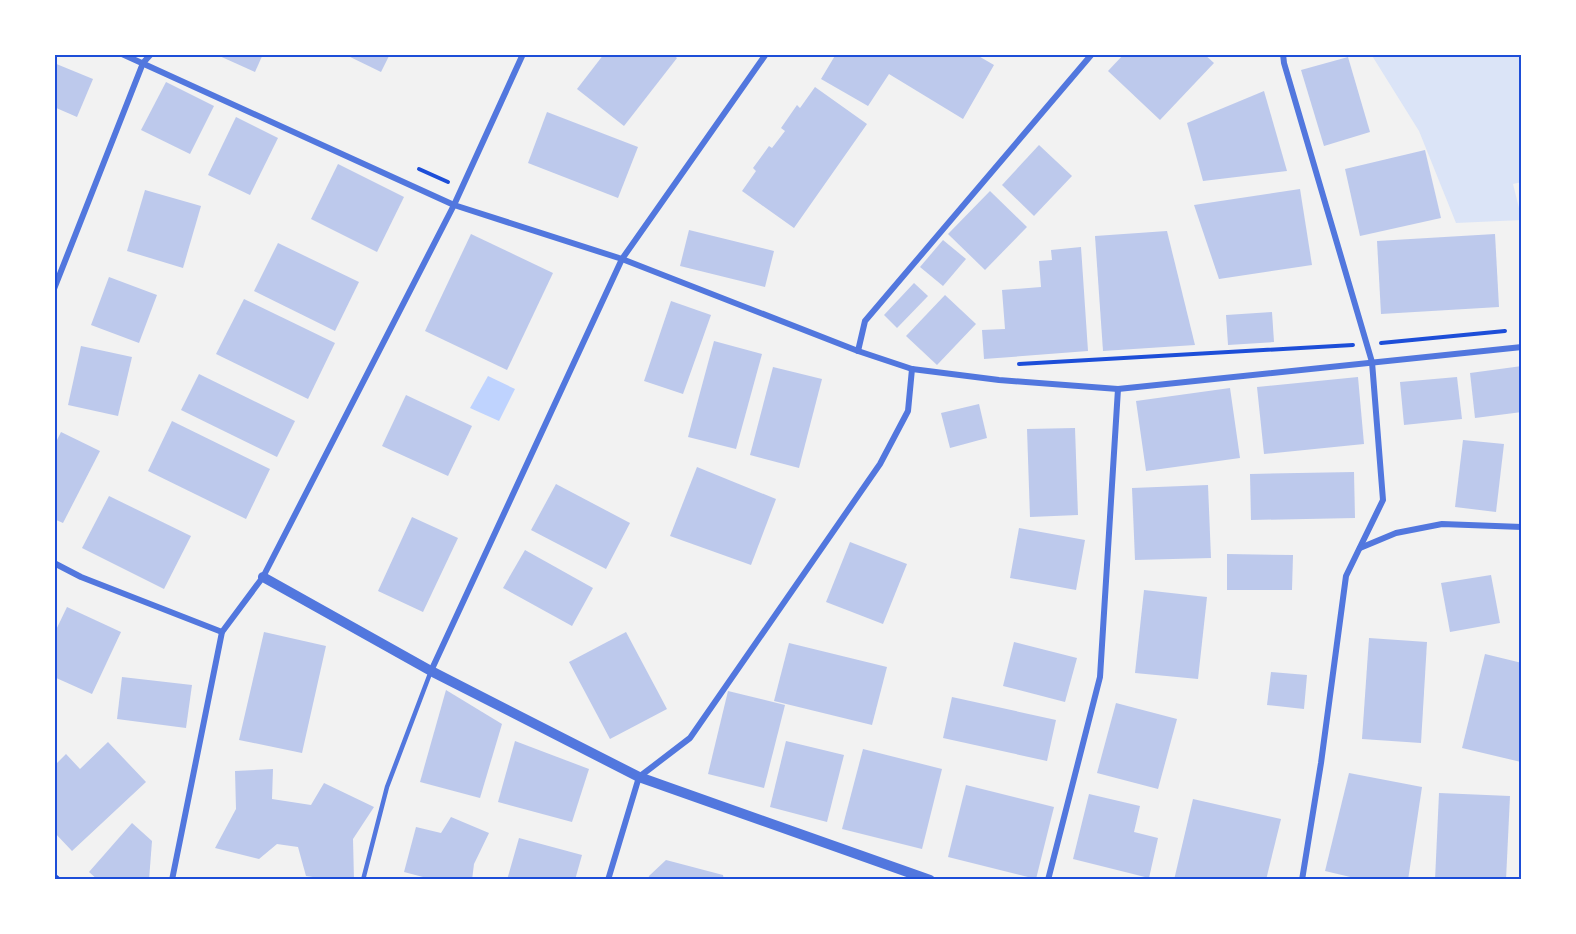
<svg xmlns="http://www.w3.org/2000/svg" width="1576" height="934" viewBox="0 0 1576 934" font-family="Poppins,sans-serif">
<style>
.green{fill:#dbe4f7}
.water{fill:#bfd3fe}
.building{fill:#bdc9ec}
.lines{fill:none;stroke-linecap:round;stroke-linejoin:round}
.path{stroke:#1d4ed8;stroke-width:4}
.service{stroke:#5277de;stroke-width:4.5}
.minor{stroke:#5277de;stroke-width:6}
.tertiary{stroke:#5277de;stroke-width:10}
.neatline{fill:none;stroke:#1d4ed8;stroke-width:2}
</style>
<rect width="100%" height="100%" fill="#f2f2f2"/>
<!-- green -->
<path class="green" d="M1371,54H1522V182L1513,184L1522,220L1456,223L1419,131Z"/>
<!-- water -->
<path class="water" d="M488,376L515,389L499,421L470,408Z"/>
<!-- building -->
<g class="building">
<path d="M215,54H263L255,72Z"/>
<path d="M344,54H390L381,72Z"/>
<path d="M604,54H672L677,58L624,126L577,89Z"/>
<path d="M836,54H975L994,65L963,119L889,74L868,106L821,79Z"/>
<path d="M1124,54H1204L1214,63L1160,120L1108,71Z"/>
<path d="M1348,57L1370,132L1324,146L1301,70Z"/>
<path d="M54,63L93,79L77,117L54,107Z"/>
<path d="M166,82L214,106L190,154L141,130Z"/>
<path d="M815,87L867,124L794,228L742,191L756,171L753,168L769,146L772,148L785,131L781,128L797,105L800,108Z"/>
<path d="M1264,91L1287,171L1203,181L1187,123Z"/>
<path d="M547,112L638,147L618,198L528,163Z"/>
<path d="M236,117L278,138L250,195L208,175Z"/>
<path d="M1039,145L1072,176L1034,216L1002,185Z"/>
<path d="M1425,150L1441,218L1360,236L1345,169Z"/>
<path d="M338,164L404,197L377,252L311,219Z"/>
<path d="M1300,189L1312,265L1219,279L1194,205Z"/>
<path d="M145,190L201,206L183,268L127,251Z"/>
<path d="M990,191L1027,227L985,270L948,234Z"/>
<path d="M689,230L774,251L765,287L680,266Z"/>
<path d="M1167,231L1195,345L1103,351L1095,236Z"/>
<path d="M471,234L553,273L507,370L425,331Z"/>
<path d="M1495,234L1499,307L1381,314L1377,241Z"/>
<path d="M943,240L966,259L943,286L920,267Z"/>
<path d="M278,243L359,282L335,331L254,291Z"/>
<path d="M1081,247L1088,351L984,359L982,330L1005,329L1002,290L1041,287L1039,261L1052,260L1051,250Z"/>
<path d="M109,277L157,295L139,343L91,325Z"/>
<path d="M914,283L928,296L897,328L884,315Z"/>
<path d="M945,295L976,324L937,365L906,336Z"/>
<path d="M244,299L335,343L308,399L216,354Z"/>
<path d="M671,301L711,315L683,394L644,381Z"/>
<path d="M1272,312L1274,342L1228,345L1226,315Z"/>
<path d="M714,341L762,354L736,449L688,437Z"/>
<path d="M81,346L132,357L118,416L68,405Z"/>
<path d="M1522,366V412L1475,418L1470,373Z"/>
<path d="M773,367L822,379L799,468L750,455Z"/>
<path d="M199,374L295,421L277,457L181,410Z"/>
<path d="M1358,377L1364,444L1264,454L1257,387Z"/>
<path d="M1457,377L1462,419L1404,425L1400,382Z"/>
<path d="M1230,388L1240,458L1146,471L1136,401Z"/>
<path d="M406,395L472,426L448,476L382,446Z"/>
<path d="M979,404L987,438L950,448L941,413Z"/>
<path d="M172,421L270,469L246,519L148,471Z"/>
<path d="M1075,428L1078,515L1030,517L1027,429Z"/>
<path d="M61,432L100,451L63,523L54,519V446Z"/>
<path d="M1463,440L1504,444L1496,512L1455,507Z"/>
<path d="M697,467L776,499L751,565L670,536Z"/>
<path d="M1354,472L1355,518L1251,520L1250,474Z"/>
<path d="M556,484L630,523L606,569L531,530Z"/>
<path d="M1208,485L1211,558L1135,560L1132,488Z"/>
<path d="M109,496L191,536L164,589L82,548Z"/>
<path d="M412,517L458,538L423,612L378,591Z"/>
<path d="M1019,528L1085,540L1076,590L1010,578Z"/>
<path d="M850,542L907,564L883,624L826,602Z"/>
<path d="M525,550L593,588L572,626L503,588Z"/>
<path d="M1227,554L1293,555L1292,590H1227Z"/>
<path d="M1491,575L1500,623L1450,632L1441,583Z"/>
<path d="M1144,590L1207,597L1198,679L1135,673Z"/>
<path d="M67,607L121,632L92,694L54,677V634Z"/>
<path d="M264,632L326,646L302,753L239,740Z"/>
<path d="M626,632L667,709L610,739L569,662Z"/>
<path d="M1369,638L1427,642L1421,743L1362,739Z"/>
<path d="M1014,642L1077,658L1065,702L1003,686Z"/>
<path d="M789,643L887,667L872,725L774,701Z"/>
<path d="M1485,654L1522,663L1521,762L1462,748Z"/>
<path d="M1271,672L1307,675L1304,709L1267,705Z"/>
<path d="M122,677L192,685L186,728L117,719Z"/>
<path d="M446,690L502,724L480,798L420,782Z"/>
<path d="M728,691L785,705L764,788L708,774Z"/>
<path d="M952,697L1056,720L1047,761L943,738Z"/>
<path d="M1116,703L1177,719L1158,789L1097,773Z"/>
<path d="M515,741L589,769L572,822L498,802Z"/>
<path d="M786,741L844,755L827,822L770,807Z"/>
<path d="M108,742L146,782L72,851L54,832V766L66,754L80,769Z"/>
<path d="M863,749L942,769L922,849L842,829Z"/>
<path d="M273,769L272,799L311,805L324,783L374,807L353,839L354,880H334L306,876L298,847L277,844L259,859L215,848L236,809L235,771Z"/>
<path d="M1349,773L1422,787L1408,880H1363L1325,871Z"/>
<path d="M966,785L1054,807L1036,879L948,857Z"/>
<path d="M1439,793L1510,796L1506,880H1435Z"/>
<path d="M1089,794L1140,806L1134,832L1158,838L1149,878L1073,859Z"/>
<path d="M1193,799L1281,819L1266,880H1174Z"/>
<path d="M451,817L489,833L474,864L472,880H423V877L404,872L416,827L441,833Z"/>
<path d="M132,823L152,841L149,880H98L89,872Z"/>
<path d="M519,838L582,855L575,880H507Z"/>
<path d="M666,860L723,875L724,880H648L649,876Z"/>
</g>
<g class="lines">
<!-- path -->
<g class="path">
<path d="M419,169L448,182"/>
<path d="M1381,343L1505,331"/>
<path d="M1019,364L1353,345"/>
<path d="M54,875L60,880"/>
</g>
<!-- service -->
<path class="service" d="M363,880L387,787L431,671"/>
<!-- minor -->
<g class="minor">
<path d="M122,54L454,205L622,259L858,351L912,369L999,380L1118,389L1522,347"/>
<path d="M1283,54L1284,63L1372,362L1383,500L1346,576L1321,763L1302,880"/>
<path d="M54,289L143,63L151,54"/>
<path d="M858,351L865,321L1092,54"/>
<path d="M1360,548L1396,533L1442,524L1522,527"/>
<path d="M54,563L81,577L222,632"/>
<path d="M431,671L622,259L766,54"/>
<path d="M172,880L222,632L263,577L454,205L523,54"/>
<path d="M608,880L639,777L690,738L880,464L908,411L912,369"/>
<path d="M1048,880L1100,677L1118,389"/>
</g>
<!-- tertiary -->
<path class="tertiary" d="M263,577L431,671L639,777L930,880"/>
</g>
<!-- border -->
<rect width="1576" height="934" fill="none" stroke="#ffffff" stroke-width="111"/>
<rect x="56" y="56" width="1464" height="822" class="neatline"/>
</svg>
